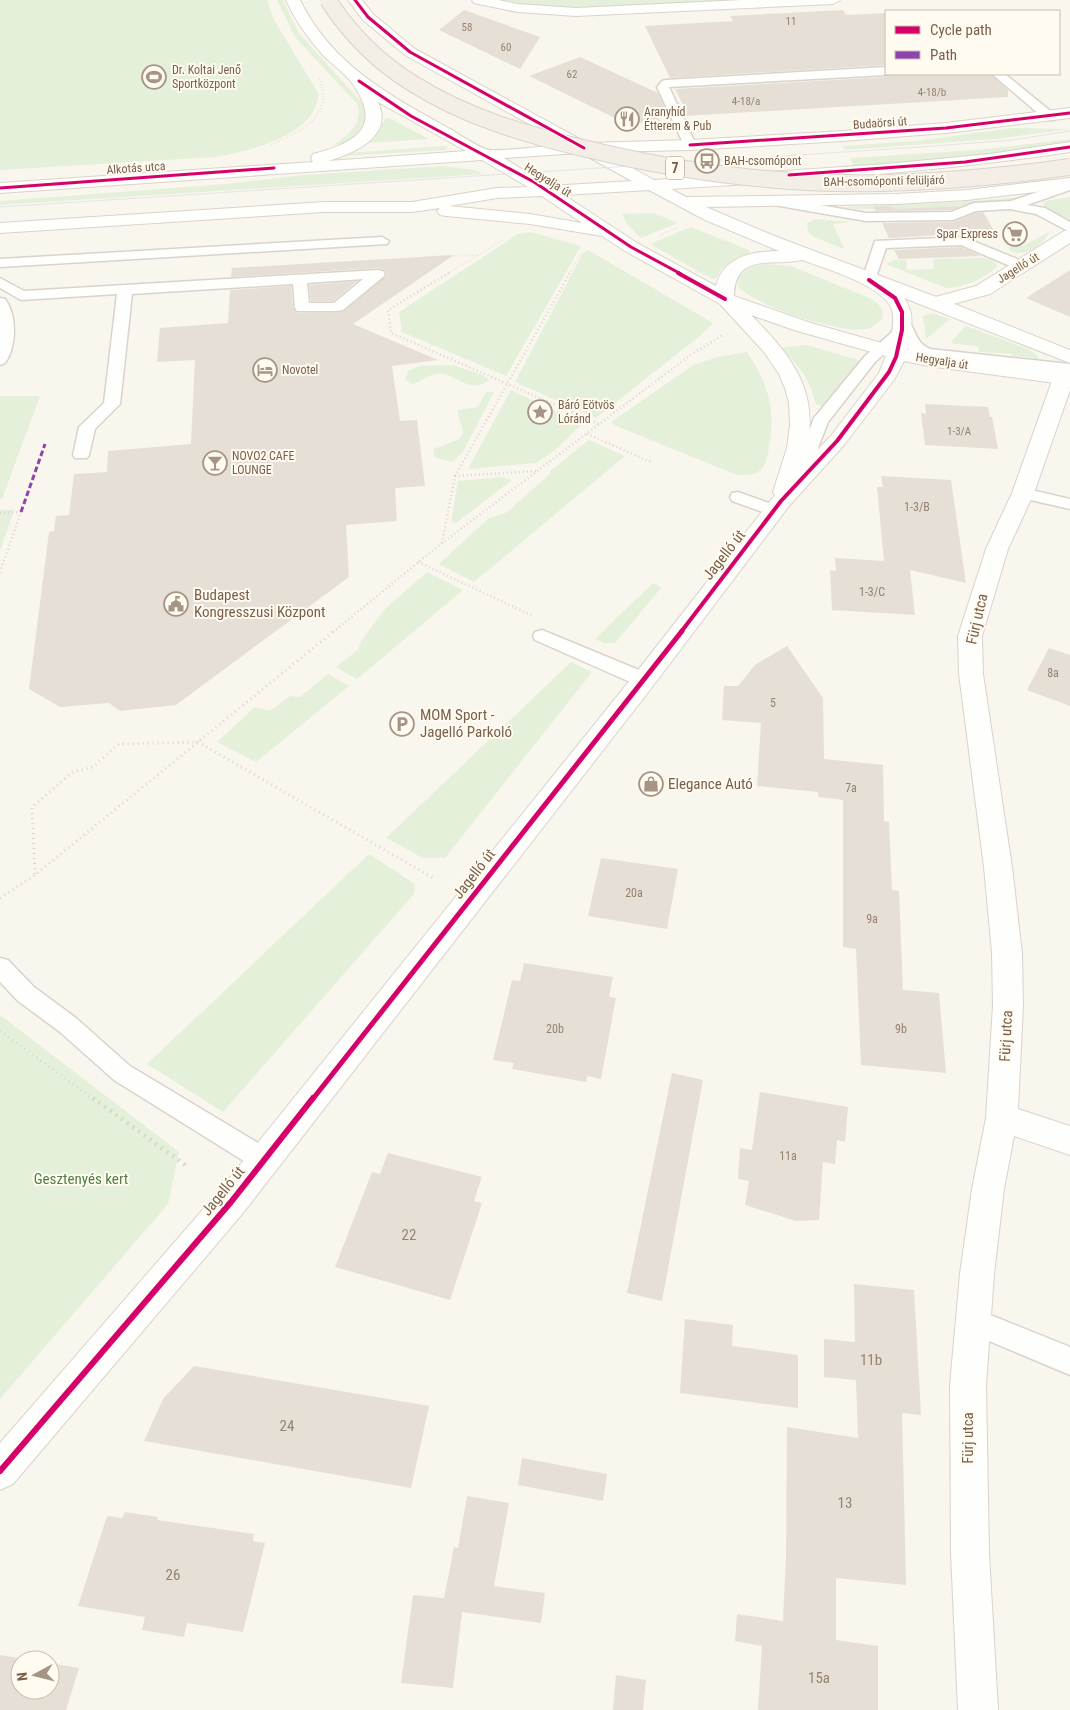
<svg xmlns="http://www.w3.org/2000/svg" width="1070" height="1710" viewBox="0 0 1070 1710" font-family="'Roboto Condensed',sans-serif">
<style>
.green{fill:#e4f0d9}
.building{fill:#e6dfd5}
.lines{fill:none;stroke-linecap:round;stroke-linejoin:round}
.lane-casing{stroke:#d9d3cc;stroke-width:3}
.street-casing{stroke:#d9d3cc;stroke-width:2}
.secondary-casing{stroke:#dad3cc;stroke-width:2}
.path-far3{stroke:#dcd6cf;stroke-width:2;stroke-dasharray:0.5 2.5;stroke-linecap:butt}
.path-far2{stroke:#dcd6cf;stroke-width:2.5;stroke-dasharray:1 3;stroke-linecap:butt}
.path-far1{stroke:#dcd6cf;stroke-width:3;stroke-dasharray:1 4;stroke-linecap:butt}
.path{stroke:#dcd6cf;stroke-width:4.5;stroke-dasharray:2 5;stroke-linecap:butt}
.lane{fill:#fefefc;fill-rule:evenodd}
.street{fill:#fefefc;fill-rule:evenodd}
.secondary{fill:#fefefc;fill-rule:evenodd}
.tram{stroke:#e6e3e6;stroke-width:1}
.primary-bridge-casing{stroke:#dad3ca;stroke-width:18;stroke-linecap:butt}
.primary-bridge{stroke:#f3efe6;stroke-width:16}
.quiet{stroke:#8e44ad;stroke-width:3;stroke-dasharray:5.5 3;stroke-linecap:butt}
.cycleway-far3-casing{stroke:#fffbf1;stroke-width:5}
.cycleway-far2-casing{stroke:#fffbf1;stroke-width:6}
.cycleway-far1-casing{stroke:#fffbf1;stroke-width:8}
.cycleway-casing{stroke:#fffbf1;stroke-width:9}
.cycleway-far3{stroke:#d6006c;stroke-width:3}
.cycleway-far2{stroke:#d6006c;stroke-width:4}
.cycleway-far1{stroke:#d6006c;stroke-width:5}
.cycleway{stroke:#d6006c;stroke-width:6}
.labels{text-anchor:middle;stroke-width:4;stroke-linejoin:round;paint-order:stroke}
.far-number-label{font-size:11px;fill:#978270}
.far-poi-label{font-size:12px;fill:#7a604b;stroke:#fffbf1;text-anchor:start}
.far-street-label{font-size:12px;fill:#7a604b;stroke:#fffbf1}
.number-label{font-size:12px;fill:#978270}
.shield{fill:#fffbf1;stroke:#a28e7d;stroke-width:1}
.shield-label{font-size:14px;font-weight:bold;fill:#7a604b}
.street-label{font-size:15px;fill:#7a604b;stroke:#fffbf1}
.poi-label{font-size:15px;fill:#7a604b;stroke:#fffbf1;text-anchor:start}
.park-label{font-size:15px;fill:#508042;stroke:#fffbf1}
.near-number-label{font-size:15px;fill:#978270}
</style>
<rect width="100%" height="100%" fill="#f9f6ee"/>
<!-- green -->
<g class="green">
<path d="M0,0H267L274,20L318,93C318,136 248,151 215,157L0,170Z"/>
<path d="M277,0H283L298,32L364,105C370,125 353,144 333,145C349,135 362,125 358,105L295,37Z"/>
<path d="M503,0H741L575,8L525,5Z"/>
<path d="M386,118H389L429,139L366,143L380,129Z"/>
<path d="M1013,128L1070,129L995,139L845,150L842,146L916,141Z"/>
<path d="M1070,139V143C998,155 926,161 854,166L850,158L978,150Z"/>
<path d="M443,146L447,147L446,150L341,156L348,153Z"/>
<path d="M443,166L475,170L483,174L0,205V201L227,184L304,175Z"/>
<path d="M1021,197C1002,206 866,213 843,207L960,202Z"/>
<path d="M1070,197V220L1046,208L1043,204L1045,201Z"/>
<path d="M653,213L678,223L641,238L627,224L622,214Z"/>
<path d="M815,219L852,222L833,224L844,249L814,237L808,232L807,223Z"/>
<path d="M691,227L749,250L750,253C737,263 725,260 716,278L712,279L650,244Z"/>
<path d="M531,232L581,246L506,376L402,332L399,312L518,234Z"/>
<path d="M1049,232C1044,246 1025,256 1011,252L1008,247L1023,246Z"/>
<path d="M588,250L713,323L701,335L596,418L515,382L583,253Z"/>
<path d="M982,258L991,260L997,264L996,268C981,279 965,288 946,288L886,264L895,260H906L907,270L934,269L933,259Z"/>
<path d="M765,264L791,266L869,298C878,303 885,308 882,319C877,324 872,328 866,329C841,334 754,306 738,286L739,276L751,267Z"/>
<path d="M933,313L950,319L926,339L923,316Z"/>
<path d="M966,326L1028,349L1037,355L1039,359L1034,360V358L1012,356V354L979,352L978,346L954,344L951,342Z"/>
<path d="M807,345L861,361L822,406L816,404C809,377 800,367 780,348Z"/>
<path d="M747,352C768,383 776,410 769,446C768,457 766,467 756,473C751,475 742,475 737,475L614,425L611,422L692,366L717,357Z"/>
<path d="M453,365L482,375L489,380C472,394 461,378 444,374C433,372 423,379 413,384L405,380L408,371L420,366Z"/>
<path d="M511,390L576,421L580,426L554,451L536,463L468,469Z"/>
<path d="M486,392H494L463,452L452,462L434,457V449L459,439L463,434C463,425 458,420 458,410L478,407Z"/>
<path d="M0,396H40L2,499H0Z"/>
<path d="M589,440L625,456L474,582L439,564L489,518L506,513L550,474V471Z"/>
<path d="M502,477L512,480L456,523L451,522L458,481Z"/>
<path d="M0,510H14L0,551Z"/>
<path d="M427,572L463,590L357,679L336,667L358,650L362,640L385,609Z"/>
<path d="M653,583L661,588L615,643H604L595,639Z"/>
<path d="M571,662L592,672L445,858H423L386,838Z"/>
<path d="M328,674L349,686L256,762L217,742L255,707L270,711L290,696L300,697Z"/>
<path d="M369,854L415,884L414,894L223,1112L147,1064Z"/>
<path d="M0,1015L179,1152L168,1204L0,1399Z"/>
</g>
<!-- building -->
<g class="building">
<path d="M464,10L540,37L520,69L439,30Z"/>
<path d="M843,10L846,15L886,13V65L670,78L645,26L733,21L730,16Z"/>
<path d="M580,57L658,93L669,117L658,118L660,121L633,123L621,121L529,76Z"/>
<path d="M891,74H990L1008,90V97L685,116L678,103L683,105L675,89L886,77Z"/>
<path d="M874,206H888L895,209L961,206L951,210L876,211Z"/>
<path d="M983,212L995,232L889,238L882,223L953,222L976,213Z"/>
<path d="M961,247L981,256L899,259L894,250Z"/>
<path d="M454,255L353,324L438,360L392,366L400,421L417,420L425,486L395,488L397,521L346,525L349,577L176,705L120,711L109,703L60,707L29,689L49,532L54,531L56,516L69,515L74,474L107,472L108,451L191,444L195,360L157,362L160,328L228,323L230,290L291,286L293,308L297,313L343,312L387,275L385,270L378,268L231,277L232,268Z"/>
<path d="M1070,270V317L1026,298Z"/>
<path d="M357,281L333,301H311L309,285Z"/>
<path d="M925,404L988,407L990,417H992L998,449L925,445L921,413L926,414Z"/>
<path d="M881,476L951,480L966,583L910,570L915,615L832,610L830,570L836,571L835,558L884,561L877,487H883Z"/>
<path d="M787,646L823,698L824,759L883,765L884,821L889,822L892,890L899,891L903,990L939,993L946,1073L861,1065L856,949L843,947V800L818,797V792L757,786L761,723L722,720L724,686H738L755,665Z"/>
<path d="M1049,648L1070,655V706L1027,690Z"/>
<path d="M601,858L678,869L667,929L588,916Z"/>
<path d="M524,963L613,977L609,997L616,998L601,1079L587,1076L586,1082L512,1069L514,1063L493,1060L512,980L520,981Z"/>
<path d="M672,1073L703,1080L662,1301L627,1293Z"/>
<path d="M760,1092L848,1107L845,1142L837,1140L835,1164L823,1162L819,1220L796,1221L745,1205L749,1181L738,1179L740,1148L752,1150Z"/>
<path d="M388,1153L482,1177L474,1201L482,1203L450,1300L335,1267L372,1172L380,1174Z"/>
<path d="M854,1284L914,1290L921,1415L902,1413L906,1585L836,1578V1640L878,1646V1710H758L762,1646L735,1641L737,1614L783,1621L786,1557L787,1427L858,1438L856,1380L824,1377V1339L855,1342Z"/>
<path d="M685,1319L733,1325L732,1346L798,1355V1408L680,1393Z"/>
<path d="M194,1366L429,1406L411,1488L144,1441L163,1399Z"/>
<path d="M522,1458L607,1474L603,1501L518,1485Z"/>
<path d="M467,1496L509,1503L494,1586L545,1593L541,1623L462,1612L453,1688L401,1683L413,1595L444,1598L454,1547L458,1548Z"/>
<path d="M125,1512L158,1517L157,1520L254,1534L253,1541L265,1543L243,1632L187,1623L184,1637L142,1630L145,1617L78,1606L107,1516L122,1518Z"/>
<path d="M0,1655L31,1660H20V1690H50V1663L79,1668L66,1710H0Z"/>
<path d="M616,1675L646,1680L643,1710H613Z"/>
</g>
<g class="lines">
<!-- lane casing -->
<g class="lane-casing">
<g id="lane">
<path d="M886,67V74H889L886,75L669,87L696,145L690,149L684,145L657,87L662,81L666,80Z"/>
<path d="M992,74H1005L1054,114L1056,117L1054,120H1046Z"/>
<path d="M1070,181V190L1027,205L1045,208L1070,222V232L1036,214L1010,209L976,211L953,220L866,221L774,205L767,201L774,197L866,213L951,212L974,203L1011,201Z"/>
<path d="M382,237L389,241L387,244L0,267V259Z"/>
<path d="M963,237L1027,263L1029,266L1027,269H1017L961,245L886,248L874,283H864L862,280L875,241Z"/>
<path d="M378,270L383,271L385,274L383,277L343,310L338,311H297L295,308L293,284L132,294L120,404L95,429L89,455L87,458H75L73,455L79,427L104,403L117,294L21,300L0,288V278L24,291ZM363,279L334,303H309L307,283Z"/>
<path d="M0,298L5,299C17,315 17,346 5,363L0,365Z"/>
<path d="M904,321L909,322C917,333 916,343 930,349L1070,364V374L931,359L910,351L901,339L875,362L828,422L803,487H791L789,483L814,418L865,356L890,334L899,322Z"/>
<path d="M1023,488L1070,499V509L1017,497L1015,493L1017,489Z"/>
<path d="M738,492L780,507L783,511L780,515L774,516L732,501L730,497L732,493Z"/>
<path d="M542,630L651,675L654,680L651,685L644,687L637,685L535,640L533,636L535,632Z"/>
<path d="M0,958L8,960L34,987L76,1018L130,1066L273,1152L276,1160L273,1168L264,1171L255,1168L114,1080L60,1032L18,1001L0,982Z"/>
<path d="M973,1308L1070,1347V1375L963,1330L960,1321L963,1312Z"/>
</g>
</g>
<!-- street casing -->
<g class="street-casing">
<g id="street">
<path d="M472,0H499L517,4L576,8L742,0H840L833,4L576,16L517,12L474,3Z"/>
<path d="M1070,230V243L990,294L935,309L928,307L926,303L928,299L976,286L1064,231Z"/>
<path d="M1063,372L1070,374V390L1034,493L1008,549L982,636L983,674L1012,867L1022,953L1023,1005L1018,1109L1070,1126V1155L1014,1136L1004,1189L994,1274L986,1385L989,1553L998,1710H958L951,1553L950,1385L960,1274L972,1189L986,1118L993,1005L992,953L984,867L959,674L958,636L986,549L1012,493L1053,378L1056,374Z"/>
</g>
</g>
<!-- secondary casing -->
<g class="secondary-casing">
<path id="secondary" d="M286,0H300C331,64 390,96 450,129C459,134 480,149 490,150C511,151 543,146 565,144L405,55L363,20L348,0H362L373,14L415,49L587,143L690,140L843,131L946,123L1070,108V118L946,133L843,141L690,150L604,152L654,180L886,164L990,154L1070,142V152C938,172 804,180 671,189L686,197L896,194L967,190L1070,178V188L967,200L896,204L706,207L777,237L947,301L1070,350V363L904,298C916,314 911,331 907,349L928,354L1070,373V385L928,366L904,361L894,380L844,445L789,506L653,686L243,1213L13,1484L0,1490V1443L219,1191L635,674L775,495L773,492L787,448L790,425L789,403L785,388L779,374L764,352L720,304L625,251L602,236L530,224L446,216L440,215L437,211L440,208L412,212H324L0,233V223L324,202H412L497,188L528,187L482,160L0,193V183L313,162L311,158L313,154C355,143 384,128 352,83C344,72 331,64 322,54C307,37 295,20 286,0ZM378,102L466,151L328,161C355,153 394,136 378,102ZM581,153L632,181L549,186L504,158ZM649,190L705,220L779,251C752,251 723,257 716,286L637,243L564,195ZM542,196L582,223L530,214L449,206L497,198ZM802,260C824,268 885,286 892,310C895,321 892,334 889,345L811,323L734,296C735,251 774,267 802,260ZM751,315L797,331L886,356L879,373L830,437L803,464C823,397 797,361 751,315Z"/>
</g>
<!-- path-far3 -->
<g class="path-far3">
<path d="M271,145C290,136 319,125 323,101C324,93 321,85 319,78"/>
<path d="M660,235L677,228"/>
<path d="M400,266L424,257L479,255"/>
<path d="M447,274L502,241"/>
<path d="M569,274L582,252"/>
</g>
<!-- path-far2 -->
<g class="path-far2">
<path d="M449,273L388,310L391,333L599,424"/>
<path d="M587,434L651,462"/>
<path d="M455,476L536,471"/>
<path d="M0,513L21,512L0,572"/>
<path d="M442,543L455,476L570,273"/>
<path d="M418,562L531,615"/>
<path d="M333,632L442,543L692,354L723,335"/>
</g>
<!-- path-far1 -->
<g class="path-far1">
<path d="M35,874L32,807L73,772L93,767L119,744L198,742L433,878"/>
<path d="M0,898L35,875L334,631"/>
<path d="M0,1031L95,1100"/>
</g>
<!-- path -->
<path class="path" d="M93,1098L188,1167"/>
<!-- lane -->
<use href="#lane" class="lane"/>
<!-- street -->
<use href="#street" class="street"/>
<!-- secondary -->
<use href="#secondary" class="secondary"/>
<!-- tram -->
<path class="tram" d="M0,207L921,147L1012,140L1070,131"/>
<!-- primary-bridge casing -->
<g class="primary-bridge-casing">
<path id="primary-bridge" d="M328,0C350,34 378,62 412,83C465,117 527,135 587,149C682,172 781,185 879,183C944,182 1007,176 1070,167"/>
</g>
<!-- primary-bridge -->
<use href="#primary-bridge" class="primary-bridge"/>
<!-- quiet -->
<path class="quiet" d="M21,512L45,444"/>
<!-- cycleway-far3 casing -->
<g class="cycleway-far3-casing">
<g id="cycleway-far3">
<path d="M355,0L368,17L410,52L584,148"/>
<path d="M359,81L411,116L534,182L631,247L681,274"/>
<path d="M690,145L946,128L1070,113"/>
<path d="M789,175L965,162L1070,147"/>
<path d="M0,188L274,168"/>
</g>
</g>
<!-- cycleway-far2 casing -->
<g class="cycleway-far2-casing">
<g id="cycleway-far2">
<path d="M678,273L725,299"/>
<path d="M681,632L781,501L837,441L889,372L896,357L902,330V312L895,298L869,280"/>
</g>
</g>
<!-- cycleway-far1 casing -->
<g class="cycleway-far1-casing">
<path id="cycleway-far1" d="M312,1100L682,631"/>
</g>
<!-- cycleway casing -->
<g class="cycleway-casing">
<path id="cycleway" d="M0,1471L231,1202L313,1098"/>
</g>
<!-- cycleway-far3 -->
<use href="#cycleway-far3" class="cycleway-far3"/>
<!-- cycleway-far2 -->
<use href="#cycleway-far2" class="cycleway-far2"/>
<!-- cycleway-far1 -->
<use href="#cycleway-far1" class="cycleway-far1"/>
<!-- cycleway -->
<use href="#cycleway" class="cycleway"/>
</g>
<!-- icons -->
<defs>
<g id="stadium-ring" transform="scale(1.25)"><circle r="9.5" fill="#fffbf1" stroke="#a69484" stroke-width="1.5"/><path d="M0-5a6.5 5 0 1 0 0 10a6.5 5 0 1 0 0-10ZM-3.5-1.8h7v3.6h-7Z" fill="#a69484"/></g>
<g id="restaurant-ring" transform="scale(1.25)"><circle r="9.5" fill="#fffbf1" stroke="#a69484" stroke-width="1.5"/><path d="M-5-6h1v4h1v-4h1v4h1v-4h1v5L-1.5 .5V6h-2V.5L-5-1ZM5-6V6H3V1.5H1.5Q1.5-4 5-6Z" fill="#a69484"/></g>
<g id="bus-ring" transform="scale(1.25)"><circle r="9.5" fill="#fffbf1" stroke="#a69484" stroke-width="1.5"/><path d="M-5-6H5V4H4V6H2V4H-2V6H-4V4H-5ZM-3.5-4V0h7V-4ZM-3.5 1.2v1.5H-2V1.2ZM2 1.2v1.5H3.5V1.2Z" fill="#a69484"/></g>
<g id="supermarket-ring" transform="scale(1.25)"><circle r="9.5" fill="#fffbf1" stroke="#a69484" stroke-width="1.5"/><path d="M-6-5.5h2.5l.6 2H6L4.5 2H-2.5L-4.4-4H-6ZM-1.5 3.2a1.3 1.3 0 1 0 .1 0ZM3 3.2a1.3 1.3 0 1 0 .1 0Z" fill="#a69484"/></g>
<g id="hotel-ring" transform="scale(1.25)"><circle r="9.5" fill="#fffbf1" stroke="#a69484" stroke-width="1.5"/><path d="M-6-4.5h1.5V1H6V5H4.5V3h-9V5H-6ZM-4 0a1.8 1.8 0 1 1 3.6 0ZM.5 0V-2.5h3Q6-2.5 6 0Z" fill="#a69484"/></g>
<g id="sight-ring" transform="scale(1.25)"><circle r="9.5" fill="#fffbf1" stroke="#a69484" stroke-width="1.5"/><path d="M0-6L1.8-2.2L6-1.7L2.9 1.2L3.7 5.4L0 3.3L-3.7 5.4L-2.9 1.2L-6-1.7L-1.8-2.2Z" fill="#a69484"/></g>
<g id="bar-ring" transform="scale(1.25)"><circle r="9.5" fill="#fffbf1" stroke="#a69484" stroke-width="1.5"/><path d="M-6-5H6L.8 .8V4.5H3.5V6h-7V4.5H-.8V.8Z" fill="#a69484"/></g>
<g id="civic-ring" transform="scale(1.25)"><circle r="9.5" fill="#fffbf1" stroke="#a69484" stroke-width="1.5"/><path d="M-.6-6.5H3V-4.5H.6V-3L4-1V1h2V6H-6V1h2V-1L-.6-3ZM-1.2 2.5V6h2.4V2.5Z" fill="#a69484"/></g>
<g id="parking-ring" transform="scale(1.25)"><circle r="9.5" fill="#fffbf1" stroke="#a69484" stroke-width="1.5"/><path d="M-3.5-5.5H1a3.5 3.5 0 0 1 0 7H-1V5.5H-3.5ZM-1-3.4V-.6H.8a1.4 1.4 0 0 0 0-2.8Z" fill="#a69484"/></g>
<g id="shop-ring" transform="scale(1.25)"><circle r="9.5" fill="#fffbf1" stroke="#a69484" stroke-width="1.5"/><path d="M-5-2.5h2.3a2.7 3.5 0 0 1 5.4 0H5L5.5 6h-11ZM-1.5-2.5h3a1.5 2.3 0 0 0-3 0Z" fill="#a69484"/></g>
</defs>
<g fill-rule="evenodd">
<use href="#stadium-ring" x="154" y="77"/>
<use href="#restaurant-ring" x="627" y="119"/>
<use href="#bus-ring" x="707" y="161"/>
<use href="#supermarket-ring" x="1015" y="234"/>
<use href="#hotel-ring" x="265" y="370"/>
<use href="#sight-ring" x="540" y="412"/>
<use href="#bar-ring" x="215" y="463"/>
<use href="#civic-ring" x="176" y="604"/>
<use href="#parking-ring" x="402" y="724"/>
<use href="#shop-ring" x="651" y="784"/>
</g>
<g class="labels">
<!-- far-number labels -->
<g class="far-number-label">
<text x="791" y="25">11</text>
<text x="467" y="31">58</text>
<text x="506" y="51">60</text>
<text x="572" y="78">62</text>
<text x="932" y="96">4-18/b</text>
<text x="746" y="105">4-18/a</text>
<text x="959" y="435">1-3/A</text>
</g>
<!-- far-poi labels -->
<g class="far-poi-label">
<text x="172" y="74">Dr. Koltai Jenő<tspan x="172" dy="14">Sportközpont</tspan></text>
<text x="644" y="116">Aranyhíd<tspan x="644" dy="14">Étterem &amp; Pub</tspan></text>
<text x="724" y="165">BAH-csomópont</text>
<text x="998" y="238" text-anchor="end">Spar Express</text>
<text x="282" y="374">Novotel</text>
<text x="558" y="409">Báró Eötvös<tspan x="558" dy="14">Lóránd</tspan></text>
<text x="232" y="460">NOVO2 CAFE<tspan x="232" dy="14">LOUNGE</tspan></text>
</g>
<!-- far-street labels -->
<g class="far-street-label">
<text transform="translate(880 123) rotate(-4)" y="4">Budaörsi út</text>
<text transform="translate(136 168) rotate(-4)" y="4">Alkotás utca</text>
<text transform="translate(548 180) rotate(32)" y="4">Hegyalja út</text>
<text transform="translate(884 181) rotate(-1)" y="4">BAH-csomóponti felüljáró</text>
<text transform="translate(1018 268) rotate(-32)" y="4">Jagelló út</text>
<text transform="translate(942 361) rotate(9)" y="4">Hegyalja út</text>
</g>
<!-- number labels -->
<g class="number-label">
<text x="917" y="511">1-3/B</text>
<text x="872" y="596">1-3/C</text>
<text x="1053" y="677">8a</text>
<text x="773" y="707">5</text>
<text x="851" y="792">7a</text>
<text x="634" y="897">20a</text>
<text x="872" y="923">9a</text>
<text x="555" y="1033">20b</text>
<text x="901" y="1033">9b</text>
<text x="788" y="1160">11a</text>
</g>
<!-- shield labels -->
<rect class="shield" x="666" y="156.5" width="18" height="23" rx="4"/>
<g class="shield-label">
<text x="675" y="173">7</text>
</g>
<!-- street labels -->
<g class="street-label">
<text transform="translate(724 555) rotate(-52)" y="5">Jagelló út</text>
<text transform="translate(977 619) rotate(-77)" y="5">Fürj utca</text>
<text transform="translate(474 874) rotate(-52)" y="5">Jagelló út</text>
<text transform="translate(1006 1036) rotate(-87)" y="5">Fürj utca</text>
<text transform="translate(223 1191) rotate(-51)" y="5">Jagelló út</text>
<text transform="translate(968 1438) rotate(-90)" y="5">Fürj utca</text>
</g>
<!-- poi labels -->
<g class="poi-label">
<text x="194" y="600">Budapest<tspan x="194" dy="17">Kongresszusi Központ</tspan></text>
<text x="420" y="720">MOM Sport -<tspan x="420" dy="17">Jagelló Parkoló</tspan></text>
<text x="668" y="789">Elegance Autó</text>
</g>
<!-- park labels -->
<g class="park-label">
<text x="81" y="1184">Gesztenyés kert</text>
</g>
<!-- near-number labels -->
<g class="near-number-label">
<text x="409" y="1240">22</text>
<text x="871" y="1365">11b</text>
<text x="287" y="1431">24</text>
<text x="845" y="1508">13</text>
<text x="173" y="1580">26</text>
<text x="819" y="1683">15a</text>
</g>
</g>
<!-- legend -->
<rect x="885" y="10" width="175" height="65" fill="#fffbf1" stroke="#cabdaf"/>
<rect x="895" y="26" width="25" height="8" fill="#d6006c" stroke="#cabdaf"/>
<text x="930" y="35" font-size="15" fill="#7a604b">Cycle path</text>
<rect x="895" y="51" width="25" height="8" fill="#8e44ad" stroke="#cabdaf"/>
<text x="930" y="60" font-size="15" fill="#7a604b">Path</text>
<!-- north arrow -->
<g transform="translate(35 1675) rotate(263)"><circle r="24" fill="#fffbf1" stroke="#cabdaf"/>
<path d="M0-4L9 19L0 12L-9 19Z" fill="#a69484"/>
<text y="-8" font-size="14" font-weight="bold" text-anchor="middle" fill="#7a604b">N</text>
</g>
</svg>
